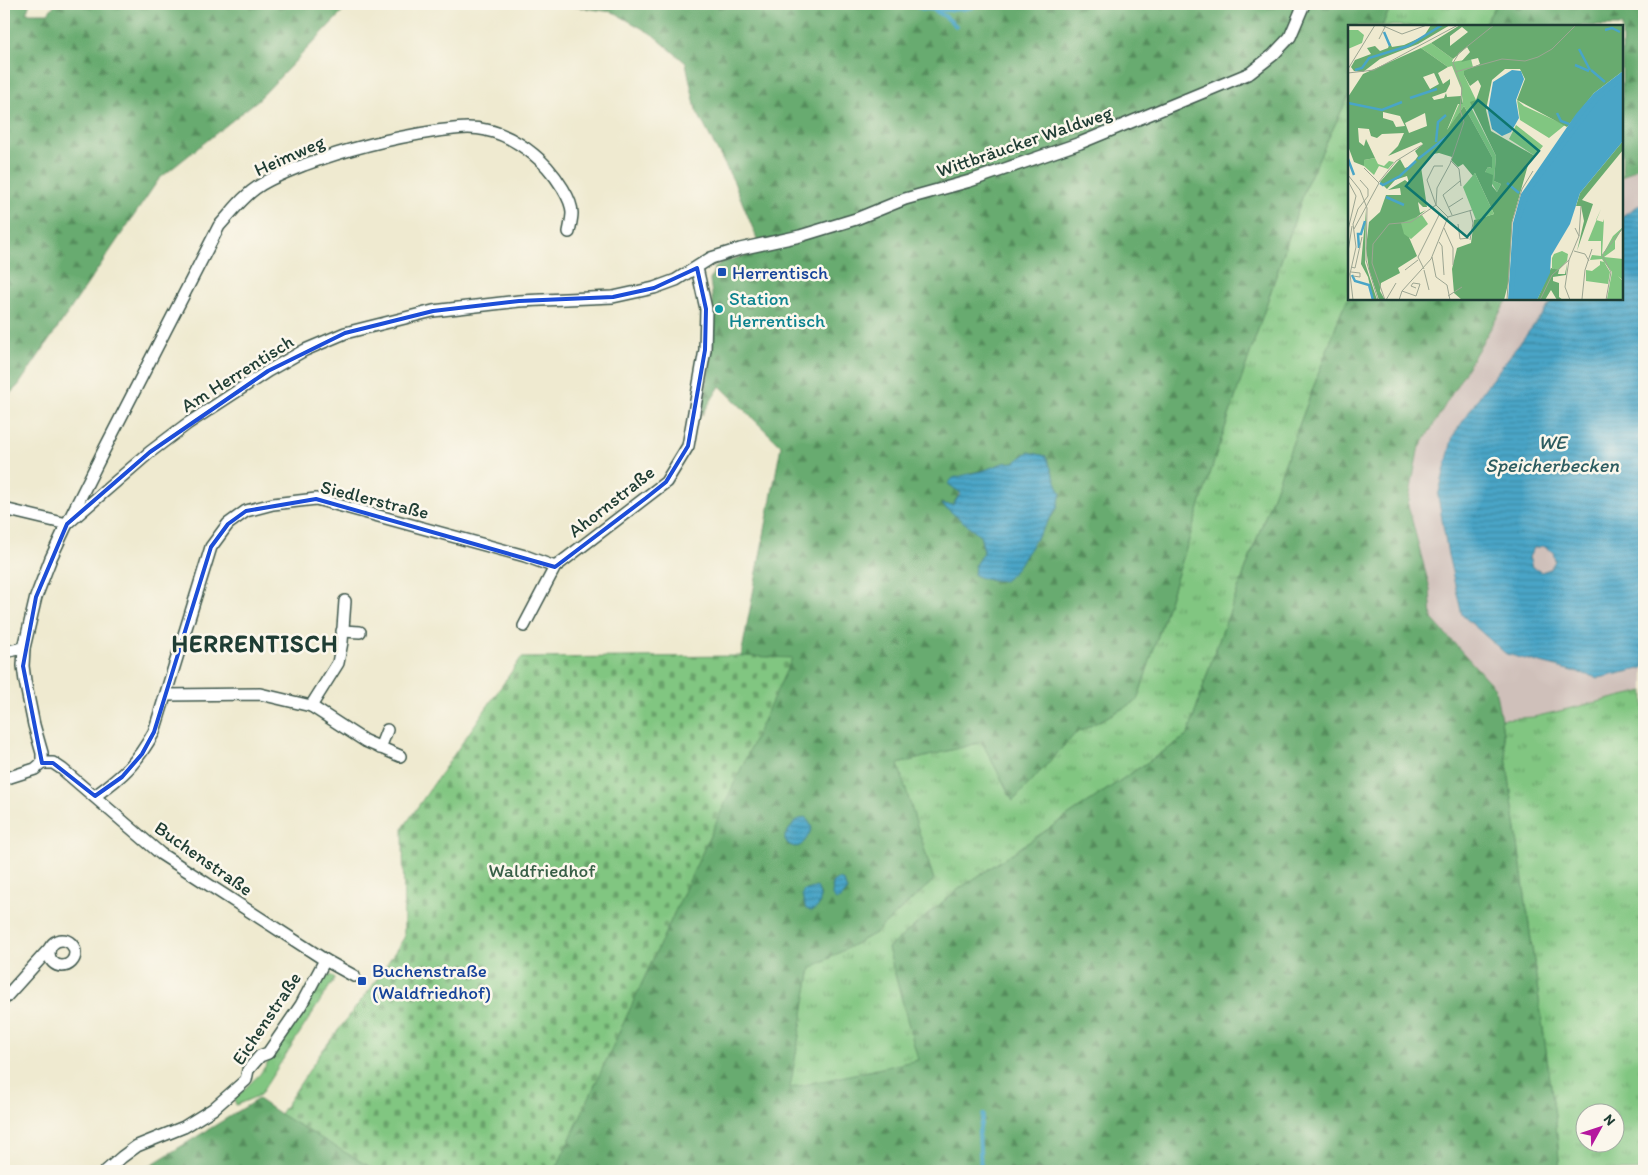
<svg xmlns="http://www.w3.org/2000/svg" width="1648" height="1175" viewBox="0 0 1648 1175" font-family="Itim,sans-serif">
<style>
.industrial{fill:#cfc0ba}
.grass{fill:url(#grass-tufts);stroke:#50825a;fill-rule:evenodd}
.forest{fill:url(#forest-firs);stroke:#447452;fill-rule:evenodd}
.cemetery{fill:url(#cemetery-stones);stroke:#50825a}
.water{fill:url(#water-rules);stroke:#34717e;fill-rule:evenodd}
.lines{fill:none;stroke-linecap:round;stroke-linejoin:round}
.stream{stroke:#49a5c7;stroke-width:4}
.minor-casing{stroke:#3e574b;stroke-width:14}
.minor{stroke:#fff;stroke-width:11}
.marked{fill:none;stroke:#1d4ed8;stroke-width:4;stroke-linejoin:round}
.transit-dot{fill:#1a4fb4;stroke:#fbf7ec;stroke-width:2}
.culture-dot{fill:#0f9aa8;stroke:#fbf7ec;stroke-width:2}
.labels{text-anchor:middle;stroke-width:5;stroke-linejoin:round;paint-order:stroke}
.street-label{font-size:19px;fill:#1f3d34;stroke:#fbf7ec}
.transit-label{font-size:19px;fill:#164399;stroke:#fbf7ec;text-anchor:start}
.culture-label{font-size:19px;fill:#0d838f;stroke:#fbf7ec;text-anchor:start}
.park-label{font-size:19px;fill:#385f47;stroke:#fbf7ec}
.water-label{font-size:20px;font-style:italic;fill:#2c5c60;stroke:#fbf7ec}
.district-label{font-size:24px;font-weight:bold;letter-spacing:1px;fill:#1f3d34;stroke:#fbf7ec}
.inset-river{fill:none;stroke:#49a5c7;stroke-width:2.5}
.inset-road{fill:none;stroke:#9ca592;stroke-width:1}
.view{fill:#0f766e;fill-opacity:0.15;stroke:#0f766e;stroke-width:2.5}
.inset-edge{fill:none;stroke:#1f3d34;stroke-width:2.5}
</style>
<defs>
<pattern id="grass-tufts" width="24" height="20" patternUnits="userSpaceOnUse" patternTransform="scale(1.25)"><rect width="24" height="20" fill="#81c681"/><path d="M3 7l-1-3M5 7V3M7 7l1-3M15 17l-1-3M17 17v-4M19 17l1-3" fill="none" stroke="#69a26a"/></pattern>
<pattern id="forest-firs" width="22" height="20" patternUnits="userSpaceOnUse" patternTransform="scale(1.25)"><rect width="22" height="20" fill="#68ab6f"/><path d="M5 1l3.5 6h-7zM16 11l3.5 6h-7z" fill="#558c5c"/></pattern>
<pattern id="cemetery-stones" width="16" height="16" patternUnits="userSpaceOnUse" patternTransform="scale(1.25)"><rect width="16" height="16" fill="#81c681"/><path d="M2 7V4a2 2 0 0 1 4 0v3zM10 15v-3a2 2 0 0 1 4 0v3z" fill="#69a26a"/></pattern>
<pattern id="water-rules" width="6" height="5" patternUnits="userSpaceOnUse" patternTransform="scale(1.25)"><rect width="6" height="5" fill="#49a5c7"/><path d="M0 2.5h6" fill="none" stroke="#3c88a2"/></pattern>
</defs>
<rect width="100%" height="100%" fill="#fbf7ec"/>
<filter id="ink" filterUnits="userSpaceOnUse"><feTurbulence type="fractalNoise" baseFrequency=".02" numOctaves="2"/><feDisplacementMap in="SourceGraphic" scale="10" xChannelSelector="R" yChannelSelector="G"/><feConvolveMatrix kernelMatrix="1 2 1 2 8 2 1 2 1" color-interpolation-filters="sRGB"/></filter>
<filter id="wash" filterUnits="userSpaceOnUse"><feTurbulence type="fractalNoise" baseFrequency=".0096" numOctaves="4" result="noise"/><feDisplacementMap in="SourceGraphic" scale="20" xChannelSelector="R" yChannelSelector="G"/><feGaussianBlur stdDeviation="1.12" result="paint"/><feColorMatrix in="noise" values="0 0 0 0 0 0 0 0 0 0 0 0 0 0 0 0 0 1.4 0 .05"/><feComposite in="paint" operator="in"/></filter>
<g filter="url(#wash)">
<rect width="100%" height="100%" fill="#efead0"/>
<!-- industrial -->
<path class="industrial" d="M1644,163V691L1534,717L1501,719L1495,688L1432,619L1430,589L1408,505L1418,451L1508,299H1622V177Z"/>
<!-- grass -->
<g class="grass">
<path d="M1392,4H1497L1483,26H1382Z"/>
<path d="M1349,95V296L1341,313L1211,662L1188,735L956,891L888,948L919,1060L789,1089L811,968L875,933L934,880L897,764L982,742L1013,801L1075,733L1137,701L1218,449L1307,183Z"/>
<path d="M1644,691V1171H1560L1556,1124L1501,719L1534,717ZM1586,1112H1616V1142H1586Z"/>
<path d="M330,975L335,978L260,1095L236,1105L234,1099L260,1074L298,1017L321,979L323,980Z"/>
</g>
<!-- forest -->
<g class="forest">
<path d="M4,4H30L26,13H48L55,4H350L259,99L159,179L18,386L4,399Z"/>
<path d="M556,4H1392L1382,26H1349V95L1307,183L1218,449L1137,701L1075,734L1013,801L982,742L898,764L934,880L875,933L811,968L790,1088L918,1060L888,948L956,891L1188,735L1211,662L1341,313L1349,296V299H1508L1418,451L1408,505L1430,589L1432,619L1495,688L1501,719L1556,1124L1560,1171C1512,1171 1464,1169 1416,1171H555L792,658L741,656L781,446L720,386L702,415L713,343L712,295L710,280L715,267L722,262L762,251L734,182L696,110L686,63L652,34L613,12ZM1028,452L1046,456L1053,475L1057,509L1038,536L975,565L984,551L980,535L942,504L953,505L970,473L985,470L1003,463L1015,462ZM795,821L798,847L785,836ZM836,879L844,881L847,891L832,888L833,882Z"/>
<path d="M1497,4H1644V163L1622,177V26H1483Z"/>
<path d="M258,1099L280,1114L377,1171H141Z"/>
</g>
<!-- cemetery -->
<path class="cemetery" d="M741,656L792,658L555,1171H377L280,1114L322,1051L371,988L404,938L403,828L521,658Z"/>
<!-- water -->
<g class="water">
<path d="M1644,202V668L1599,678L1506,654L1462,615L1448,555L1438,496L1453,436L1485,388L1554,299H1622V216ZM1543,546L1553,552L1555,561L1550,569L1541,572L1532,567L1529,557L1534,548Z"/>
<path d="M1028,452L1046,456L1061,494L1057,508L1013,573L1004,581L984,579L974,575L975,565L984,551L980,535L941,504L953,505L961,493L948,484L953,478L985,470L1003,463L1015,462Z"/>
<path d="M805,817L809,822L812,828C806,841 799,855 785,841V836L795,821Z"/>
<path d="M839,879L844,881L847,891L840,899L836,900L832,896L833,882Z"/>
<path d="M817,887C822,896 822,908 811,911L806,909L802,896L803,891Z"/>
</g>
<g class="lines">
<!-- stream -->
<g class="stream">
<path d="M908,4C924,12 965,12 980,4"/>
<path d="M934,10L946,17L956,26"/>
<path d="M981,1171L979,1132L983,1115"/>
</g>
</g>
</g>
<g filter="url(#ink)">
<g class="lines">
<!-- minor casing -->
<g class="minor-casing">
<g id="minor">
<path d="M4,509L67,524L102,454L219,226C232,212 243,196 259,186C273,177 289,171 304,165C347,149 391,138 437,131C452,129 470,126 486,130C508,134 532,151 547,167C556,177 572,199 572,213C572,219 570,226 569,232"/>
<path d="M524,626L555,567L666,482L688,446L705,350L706,309L697,268"/>
<path d="M342,631L360,632"/>
<path d="M4,652L24,648"/>
<path d="M166,695L260,694L311,706L365,741L400,756"/>
<path d="M311,706L338,663L342,642L345,601"/>
<path d="M380,748L387,730"/>
<path d="M42,763V753L34,725L25,681L23,666L24,648L36,597L51,558L67,524L150,452L187,424L268,371L305,350L345,333L433,311L519,301L613,297L654,288L676,280L711,258L740,249L800,236L856,219L905,199L970,181L1080,143L1250,73L1273,55L1290,37L1304,4"/>
<path d="M42,763H53L62,769L161,854L325,960L354,976"/>
<path d="M4,779L35,769L42,763"/>
<path d="M95,796C124,775 136,764 154,732L211,547L228,524L246,511L273,504L316,499L525,556L555,567"/>
<circle cx="62" cy="953" r="13"/>
<path d="M4,999L50,948"/>
<path d="M106,1171L122,1157L137,1146L184,1127L213,1109L246,1080L248,1070L260,1056L268,1053L301,1005L325,960"/>
</g>
</g>
<!-- minor -->
<use href="#minor" class="minor"/>
</g>
</g>
<!-- marked area -->
<path class="marked" d="M697,268L706,309L705,350L688,446L666,482L646,498L555,567L316,499L246,511L228,524L211,547L154,732L142,754L122,777L95,796L53,763H42L23,666L36,597L67,524L150,452L268,371L345,333L433,311L519,301L613,297L654,288Z"/>
<!-- markers -->
<g class="transit-dot">
<rect x="717" y="267" width="10" height="10" rx="2.5"/>
<rect x="357" y="976" width="10" height="10" rx="2.5"/>
</g>
<circle class="culture-dot" cx="719" cy="309" r="5"/>
<g class="labels">
<!-- street labels -->
<g class="street-label">
<text transform="translate(1024 141) rotate(-19)" y="7">Wittbräucker Waldweg</text>
<text transform="translate(289 155) rotate(-24)" y="7">Heimweg</text>
<text transform="translate(237 373) rotate(-32)" y="7">Am Herrentisch</text>
<text transform="translate(375 499) rotate(14)" y="7">Siedlerstraße</text>
<text transform="translate(611 501) rotate(-38)" y="7">Ahornstraße</text>
<text transform="translate(204 858) rotate(35)" y="7">Buchenstraße</text>
<text transform="translate(266 1018) rotate(-56)" y="7">Eichenstraße</text>
</g>
<!-- transit labels -->
<g class="transit-label">
<text x="732" y="279">Herrentisch</text>
<text x="372" y="977">Buchenstraße<tspan x="372" dy="22">(Waldfriedhof)</tspan></text>
</g>
<!-- culture labels -->
<g class="culture-label">
<text x="729" y="305">Station<tspan x="729" dy="22">Herrentisch</tspan></text>
</g>
<!-- park labels -->
<g class="park-label">
<text x="542" y="877">Waldfriedhof</text>
</g>
<!-- water labels -->
<g class="water-label">
<text x="1552" y="449">WE<tspan x="1552" dy="23">Speicherbecken</tspan></text>
</g>
<!-- district labels -->
<g class="district-label">
<text x="255" y="652">HERRENTISCH</text>
</g>
</g>
<!-- overview -->
<g transform="translate(1348 25)">
<rect width="275" height="275" fill="#efead0"/>
<path d="M0,5H10L16,10L14,18L0,24ZM83,18L105,34L104,37L123,34L125,42L116,50L128,75L124,84L148,131L146,156L153,159L149,167L137,147L140,142L143,143L144,132L116,81L99,106L111,79H115L113,63L104,41L100,42L73,23ZM169,75L176,81L217,100L201,113L172,95ZM168,100L195,121L187,131L161,114ZM27,133L30,139L36,141L41,136L46,137L40,144L31,141L26,150L16,141V135ZM253,184L248,195L255,197L256,194L254,231L265,211L275,202L267,216V224L256,232L275,234V255L270,251L275,256V275L259,274L264,247L256,237L262,247L260,259L238,256V245L244,246L252,240V236L256,237L254,234L242,235L244,230L253,231V216H240ZM214,226L220,229L219,236L210,246L204,243V233L206,229Z" fill="#81c681"/>
<path d="M83,0H102L70,19L32,34L15,47L6,46L3,42L7,35L23,29L19,23L27,21L32,26L40,23L42,18L44,22L56,20L76,11ZM112,0H275V46L246,68L219,102L169,75L177,54L172,44H157L144,55L138,85L143,106L187,131L180,140L164,197L161,255L156,275H114L106,268L104,244L109,223L123,218L126,195L146,189L127,148L125,151L115,139L110,142L104,136V132L91,128L85,129L73,142L79,182H75L70,177L71,183L72,188L78,185L64,196L60,210L69,231L50,243L52,248L33,258L32,266L37,275H31L21,245L18,223L21,197L32,187L38,170H53L52,163L40,165L57,155L61,158L59,151L47,155L39,164L32,157L52,134L57,143L63,141L70,131L67,126L75,119L73,117L40,131L50,121L56,108L34,109L29,113L23,111L21,104L10,103L11,117L16,121L18,114L27,133L16,135V141L6,137L0,121V72L15,49L73,23L100,42L90,48L95,59L102,54V59L98,67L84,72L86,75L96,73L98,68L99,72L113,71L115,79H110L99,105L116,81L144,132V143L140,142L137,147L145,150L144,161L149,167L153,159L146,156L148,131L122,77L128,75L133,61L130,55L122,61L116,50V46L132,39L130,33L113,37L122,27L119,22L105,34L83,18ZM114,2L120,7L102,21V11ZM86,48L91,59L82,64L75,52ZM35,87L52,91L57,101L48,102L45,96L35,93ZM77,88L79,101L61,108L57,98ZM275,116V125L234,175L245,179L229,226L236,196L233,181H228L232,168ZM18,185L17,238L29,275H25L20,252L13,239ZM219,239L218,250L205,252V256L211,258V272L215,275H209L203,265L197,275H189L203,243L211,245L210,249H217Z" fill="#68ab6f" fill-rule="evenodd"/>
<path d="M127,148L146,189L128,195L115,162Z" fill="#81c681"/>
<path d="M74,190L80,199L63,214L56,209L53,198Z" fill="#81c681"/>
<path d="M164,45L173,46L176,54L168,75L171,93L163,107L154,111L144,104L140,86L145,57ZM275,46V116L232,168L222,199L203,231L202,248L189,275H160L165,198L173,169L228,89L246,68Z" fill="#49a5c7"/>
<path class="inset-river" d="M257,5L264,3L272,7M36,7L42,21M231,24L242,45M227,40L241,46M7,45L14,43L21,33L60,21L94,0M243,45L257,57M62,73L89,64M0,78L34,85L54,77M209,88L213,96L221,99M88,117L90,97L98,90M0,134L6,150M70,134L101,110M32,158L35,160L52,151L68,136M159,158L171,168M38,172L56,180M11,223L10,209H13L17,196M4,250L7,256L21,260L25,275M163,275L169,197L180,165L248,74L275,51M164,275L170,197L182,165L250,74L275,53"/>
<path class="inset-road" d="M33,0L54,9L79,0M31,14L38,0M0,44L27,0M107,47L154,34L177,36L190,32L204,24L228,0M0,48L26,45L110,0M103,136L111,144L113,161M0,150L12,165L19,183L18,235L30,275M12,155L20,164V171M0,156L8,171L0,205M31,157L48,136L74,120M101,182L115,173M104,190L95,170L112,156M100,192L88,180L89,163L102,139L116,97L112,85L114,63L105,38L111,28L146,0M100,192L124,185M110,199L112,214L121,213M96,203L105,223V240M6,204L31,158L16,143M231,211L233,181M122,215L125,198L122,186M91,217L94,221L96,250M226,226L237,229L241,236M0,227L4,201M84,232L88,252L99,260L102,275M3,242L7,243L14,212M76,244L70,232L92,188M57,245L70,235M76,245L81,265M3,247L12,248V252L5,251M54,266L68,271L72,259L65,258L63,261L68,263M100,271L114,262M234,274L237,245L244,224M5,275L2,249L8,222L5,199L10,184L20,171M37,275L24,238L25,219L41,199L63,197L88,180L79,155L86,141H95M38,275L48,258M51,275L54,266L83,234L100,192M159,275L164,197L174,164L185,146M192,275L204,250L221,235M222,275L217,262L221,235L231,211L227,203M230,275H255M258,275L263,247L254,230L275,203"/>
<path class="view" d="M130,75L191,126L119,212L58,161Z"/>
<rect width="275" height="275" class="inset-edge"/>
</g>
<!-- margin -->
<rect width="1648" height="1175" fill="none" stroke="#fbf7ec" stroke-width="20"/>
<!-- north arrow -->
<g transform="translate(1600 1128) rotate(50)"><circle r="24" fill="#fbf7ec" stroke="#a3ada2"/>
<path d="M0-4L9 19L0 12L-9 19Z" fill="#b5179e"/>
<text y="-8" font-size="14" font-weight="bold" text-anchor="middle" fill="#1f3d34">N</text>
</g>
</svg>
